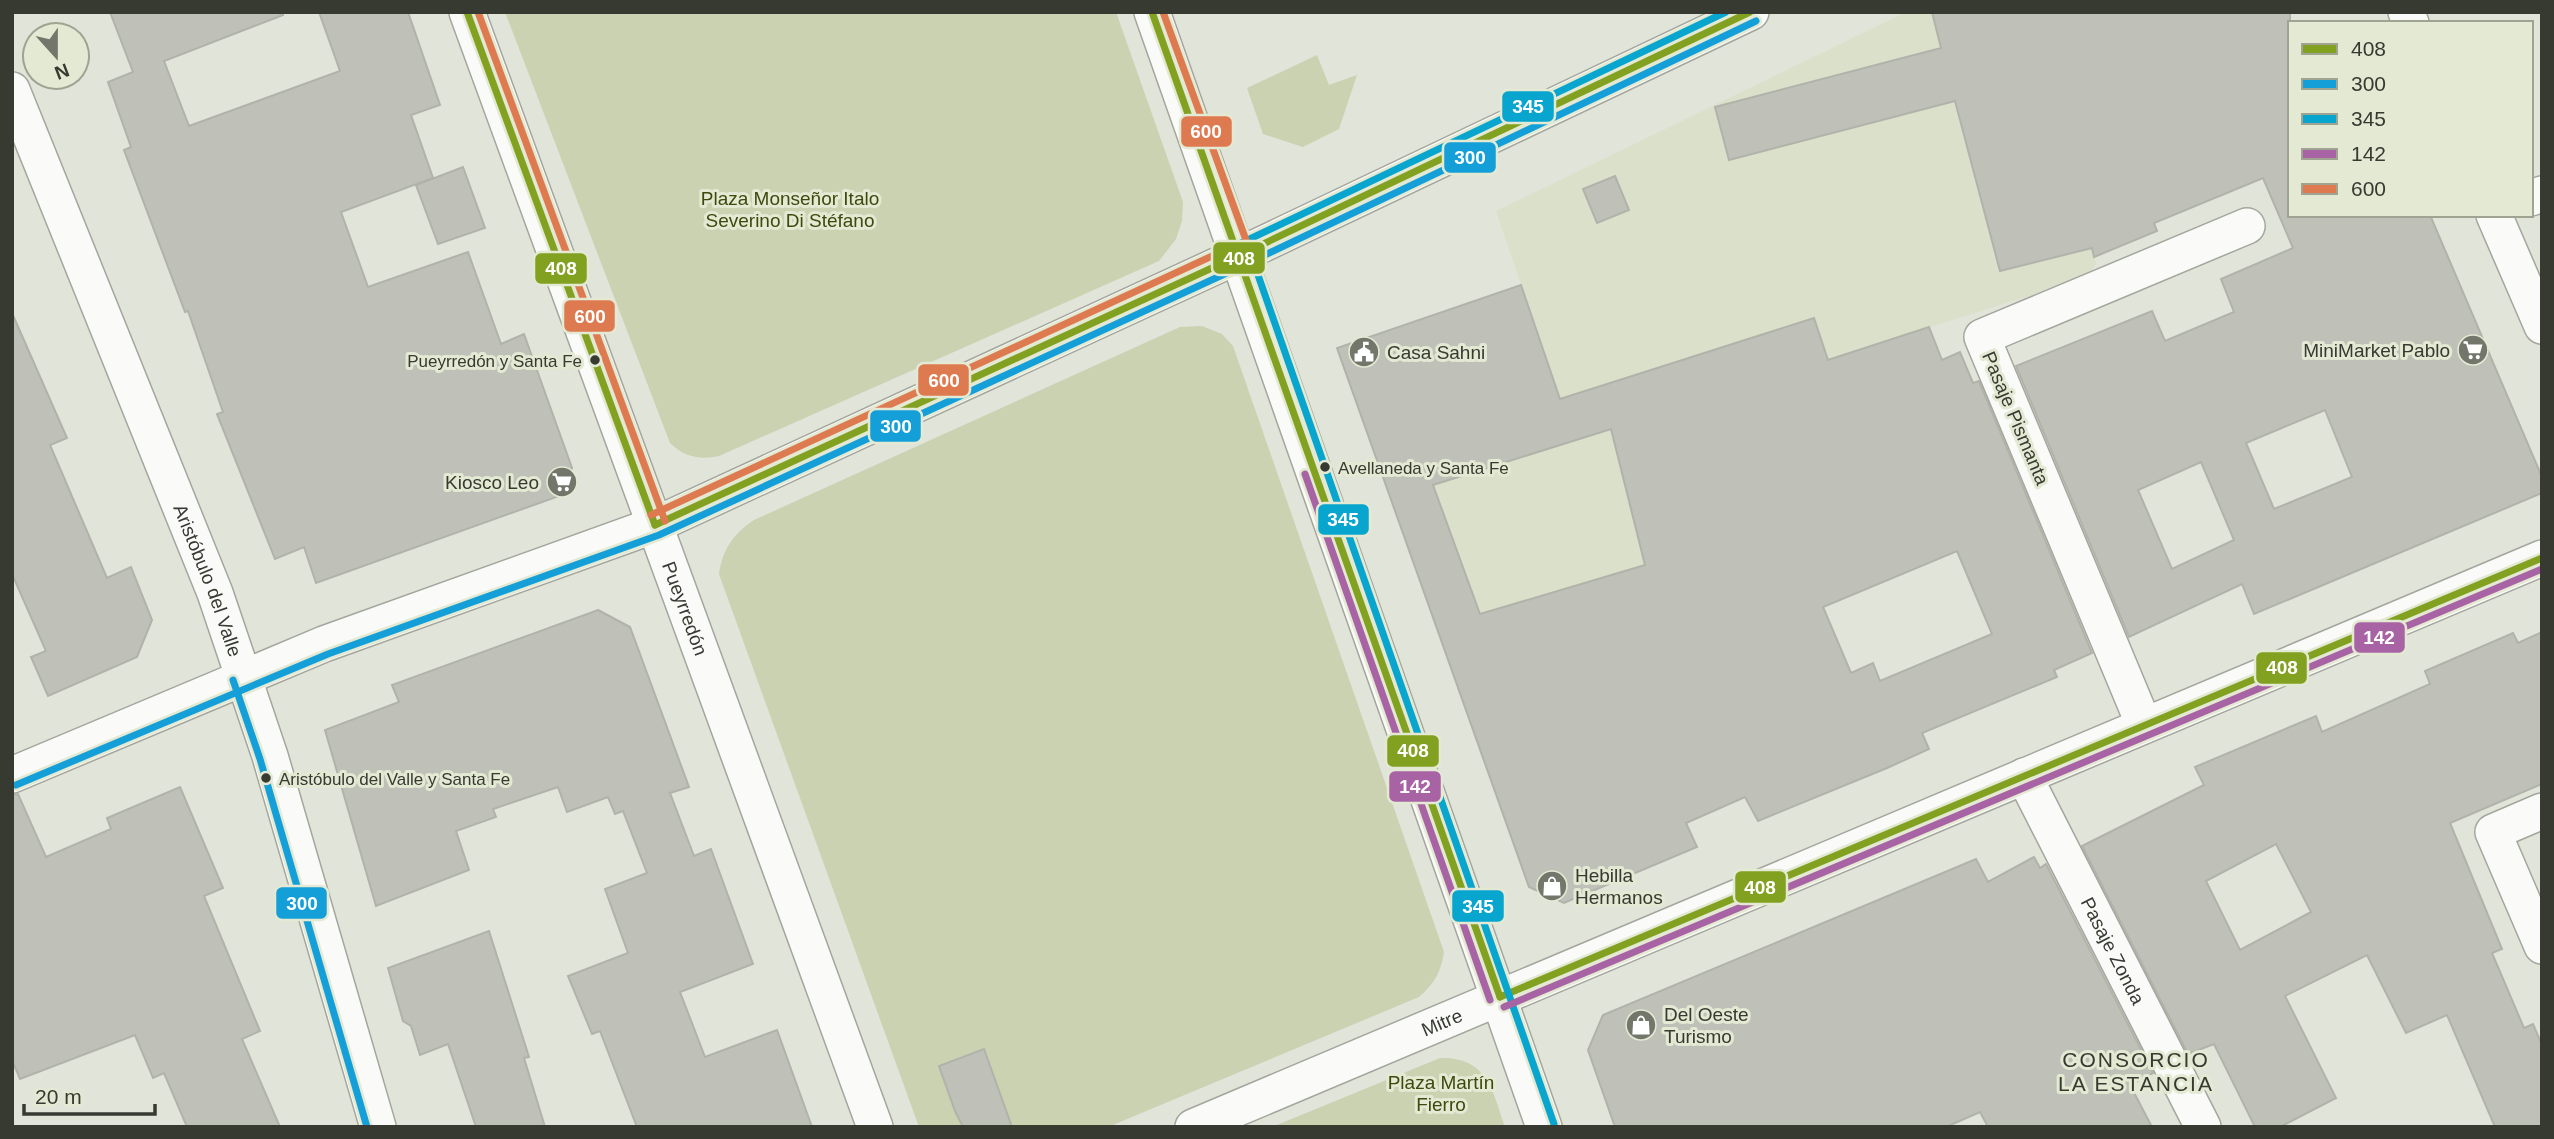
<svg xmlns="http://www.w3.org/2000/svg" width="2554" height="1139" viewBox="0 0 2554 1139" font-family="Arial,sans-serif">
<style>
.built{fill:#dbe0cb}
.green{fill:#cad2b2}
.building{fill:#bfc1b8;stroke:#b1b3aa;stroke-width:2;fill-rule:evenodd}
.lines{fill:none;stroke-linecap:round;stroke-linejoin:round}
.street-casing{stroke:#a4a69d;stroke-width:38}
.street{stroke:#fafbf9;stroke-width:35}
.bus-1-casing{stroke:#e3e9d3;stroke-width:12}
.bus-2-casing{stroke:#e3e9d3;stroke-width:12}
.bus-3-casing{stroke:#e3e9d3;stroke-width:12}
.bus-4-casing{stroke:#e3e9d3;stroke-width:12}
.bus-5-casing{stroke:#e3e9d3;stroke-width:12}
.bus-1{stroke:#83a121;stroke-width:7}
.bus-2{stroke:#149fd8;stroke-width:7}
.bus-3{stroke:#08a5ce;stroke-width:7}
.bus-4{stroke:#a863a4;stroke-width:7}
.bus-5{stroke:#de7a50;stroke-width:7}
.bus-dot{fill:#373a31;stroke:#e3e9d3;stroke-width:2.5}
.labels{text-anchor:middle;stroke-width:6;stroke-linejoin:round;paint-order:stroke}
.bus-label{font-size:17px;fill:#373a31;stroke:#e3e9d3;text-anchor:start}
.park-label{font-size:19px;fill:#3e490d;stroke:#e3e9d3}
.poi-label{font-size:19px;fill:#373a31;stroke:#e3e9d3;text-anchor:start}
.street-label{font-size:19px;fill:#373a31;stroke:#e3e9d3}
.neighbourhood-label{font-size:21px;letter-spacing:2px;fill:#373a31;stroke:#e3e9d3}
.line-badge{stroke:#e3e9d3;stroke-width:2.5}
.badge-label{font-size:19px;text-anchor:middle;font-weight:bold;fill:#fff}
</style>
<rect width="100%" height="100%" fill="#e1e4d8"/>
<!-- built -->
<path class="built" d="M1906,12H2031L2096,264L2085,278L1760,381L1848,595L1597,620L1697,847L1564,903L1529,887L1390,499L1574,440L1496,211Z"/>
<!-- green -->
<g class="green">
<path d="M505,12H1116L1183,202L1182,221L1176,239L1159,261L719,456C700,460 684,457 670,443Z"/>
<path d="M1317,55L1329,85L1357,75L1339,129L1303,147L1263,134L1247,88Z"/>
<path d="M1202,326L1222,334L1233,346L1444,952C1441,972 1434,984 1419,997L1108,1127H919L719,574C722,550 734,533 754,520L1180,327Z"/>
<path d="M1440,1058C1487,1057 1492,1089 1505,1127H1272Z"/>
</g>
<!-- building -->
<g class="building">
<path d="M110,12H283V15L164,61L189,126L340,71L319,12H408L440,105L411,115L433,178L341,212L368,287L468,252L501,344L524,334L572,468L559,496L316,583L304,547L275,559L217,414L223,412L188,311L185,312L124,150L131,147L108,82L133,72Z"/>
<path d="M1932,12H2290V215H2430L2542,477V493L2254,614L2242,584L2129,637L2016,366L2152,311L2165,341L2234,312L2221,279L2293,248L2263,178L2154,223L2157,231L2094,257L2092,248L2000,271L1955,101L1729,160L1715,107L1941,48ZM2325,410L2352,477L2274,509L2246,443ZM2201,462L2234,540L2172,569L2138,490Z"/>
<path d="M463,167L485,228L438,244L416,185Z"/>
<path d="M1615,176L1629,210L1597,223L1583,189Z"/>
<path d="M1521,285L1560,399L1814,318L1828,360L1929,327L1942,360L1960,352L1973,383L1979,381L2092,653L2054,670L2057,677L1922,733L1929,749L1887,768L1758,821L1745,797L1686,823L1697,847L1564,903L1529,887L1337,348ZM1611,429L1645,565L1480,614L1433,485ZM1957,551L1992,634L1880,681L1873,663L1851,673L1823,607Z"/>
<path d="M12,313L67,438L50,445L107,578L131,567L152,620L137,657L48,696L31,657L46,651L12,574Z"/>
<path d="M598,610L630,627L689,787L670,793L694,856L711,849L753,964L680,992L705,1057L777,1030L812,1127H637L600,1031L592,1034L568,976L628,953L605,889L647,873L623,811L615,814L608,797L567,812L558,787L493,809L496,817L456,831L469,870L376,906L325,730L399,702L392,685Z"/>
<path d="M2542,632V784L2450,823L2502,949L2492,953L2524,1028L2533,1024L2542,1045V1127H2495L2447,1015L2406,1033L2367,955L2285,996L2336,1098L2280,1127H2255L2214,1044L2188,1054L2082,846L2204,785L2195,767L2316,716L2322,732L2430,684L2425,671L2513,633L2518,643ZM2276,844L2311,912L2240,950L2206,881Z"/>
<path d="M180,787L223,888L204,896L260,1031L242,1039L280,1127H187L164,1073L153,1078L135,1035L20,1079L12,1060V795L18,794L46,857L111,829L107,818Z"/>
<path d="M2034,857L2040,868L2046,864L2153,1073L2130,1085L2152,1127H1988L1980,1112L1946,1127H1615L1588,1050L1603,1015L1976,859L1988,882Z"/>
<path d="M489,931L529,1057L524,1058L545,1127H476L448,1044L420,1055L411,1026L403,1021L388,968Z"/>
<path d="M984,1049L1012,1127H963L955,1111L939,1066Z"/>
</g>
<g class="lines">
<!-- street casing -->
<g class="street-casing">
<g id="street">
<path id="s1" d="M467,12L875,1127"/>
<path d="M1152,12L1544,1127"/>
<path d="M2406,12L2411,23"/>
<path id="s2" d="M12,90L215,593L270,756L378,1127"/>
<path d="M2531,198L2542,194"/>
<path d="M2494,215L2542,326"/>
<path d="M2144,725L1982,337L2247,226"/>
<path d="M12,775L324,644L655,525L1240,255L1751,12"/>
<path id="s3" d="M2024,776L2203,1127"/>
<path d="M2542,811L2493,832L2542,946"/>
<path id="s4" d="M1193,1127L2542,558"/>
</g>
</g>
<!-- street -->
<use href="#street" class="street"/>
<!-- bus-1 casing -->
<g class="bus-1-casing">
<g id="bus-1">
<path d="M467,12L655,525"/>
<path d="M1152,12L1500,997"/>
<path d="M655,525L1240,255L1750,12"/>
<path d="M1500,997L2542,558"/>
</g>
</g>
<!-- bus-2 casing -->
<g class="bus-2-casing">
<g id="bus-2">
<path d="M233,680L260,759L367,1127"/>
<path d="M16,785L328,654L659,535L1244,265L1756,21"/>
</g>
</g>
<!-- bus-3 casing -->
<g class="bus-3-casing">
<g id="bus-3">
<path d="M1235,246L1726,12"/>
<path d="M1250,252L1554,1124"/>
</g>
</g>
<!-- bus-4 casing -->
<g class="bus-4-casing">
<g id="bus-4">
<path d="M1305,474L1490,1000"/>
<path d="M1504,1007L2542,569"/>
</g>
</g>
<!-- bus-5 casing -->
<g class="bus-5-casing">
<g id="bus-5">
<path d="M478,12L665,521"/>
<path d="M1163,12L1250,251"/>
<path d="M651,515L1236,245"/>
</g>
</g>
<!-- bus-1 -->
<use href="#bus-1" class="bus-1"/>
<!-- bus-2 -->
<use href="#bus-2" class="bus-2"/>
<!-- bus-3 -->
<use href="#bus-3" class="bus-3"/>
<!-- bus-4 -->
<use href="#bus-4" class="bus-4"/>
<!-- bus-5 -->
<use href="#bus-5" class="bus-5"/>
</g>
<!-- icons -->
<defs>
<g id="supermarket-disc" transform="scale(1.575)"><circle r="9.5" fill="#72766b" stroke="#e3e9d3"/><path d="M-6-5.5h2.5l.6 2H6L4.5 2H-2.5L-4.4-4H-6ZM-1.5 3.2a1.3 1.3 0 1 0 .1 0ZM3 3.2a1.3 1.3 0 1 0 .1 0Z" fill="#fff"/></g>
<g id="civic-disc" transform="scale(1.575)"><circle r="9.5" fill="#72766b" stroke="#e3e9d3"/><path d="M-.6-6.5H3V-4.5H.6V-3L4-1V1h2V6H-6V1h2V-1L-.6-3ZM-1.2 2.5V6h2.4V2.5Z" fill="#fff"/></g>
<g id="shop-disc" transform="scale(1.575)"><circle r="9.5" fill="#72766b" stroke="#e3e9d3"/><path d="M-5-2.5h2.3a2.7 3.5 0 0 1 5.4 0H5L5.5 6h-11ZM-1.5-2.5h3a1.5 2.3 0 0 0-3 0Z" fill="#fff"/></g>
</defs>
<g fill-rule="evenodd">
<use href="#supermarket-disc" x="2473" y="350"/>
<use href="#civic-disc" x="1364" y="352"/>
<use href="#supermarket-disc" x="562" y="482"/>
<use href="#shop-disc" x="1552" y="886"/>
<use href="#shop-disc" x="1641" y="1025"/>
</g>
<!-- markers -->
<g class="bus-dot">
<circle cx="595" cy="360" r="6"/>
<circle cx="1325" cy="467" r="6"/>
<circle cx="266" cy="778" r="6"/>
</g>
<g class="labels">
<!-- bus labels -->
<g class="bus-label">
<text x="582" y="367" text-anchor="end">Pueyrredón y Santa Fe</text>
<text x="1338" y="474">Avellaneda y Santa Fe</text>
<text x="279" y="785">Aristóbulo del Valle y Santa Fe</text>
</g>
<!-- park labels -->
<g class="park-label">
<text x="790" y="205">Plaza Monseñor Italo<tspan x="790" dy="22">Severino Di Stéfano</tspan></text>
<text x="1441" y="1089">Plaza Martín<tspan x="1441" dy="22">Fierro</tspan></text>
</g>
<!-- poi labels -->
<g class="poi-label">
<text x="2450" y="357" text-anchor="end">MiniMarket Pablo</text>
<text x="1387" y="359">Casa Sahni</text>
<text x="539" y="489" text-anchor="end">Kiosco Leo</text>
<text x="1575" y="882">Hebilla<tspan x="1575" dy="22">Hermanos</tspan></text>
<text x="1664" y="1021">Del Oeste<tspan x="1664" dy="22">Turismo</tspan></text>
</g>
<!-- street labels -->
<g class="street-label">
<text transform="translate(2016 418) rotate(67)" y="7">Pasaje Pismanta</text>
<text dy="7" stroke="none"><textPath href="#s2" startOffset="528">Aristóbulo del Valle</textPath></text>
<text dy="7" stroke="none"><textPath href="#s1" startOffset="635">Pueyrredón</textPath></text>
<text dy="7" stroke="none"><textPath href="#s3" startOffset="196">Pasaje Zonda</textPath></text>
<text dy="7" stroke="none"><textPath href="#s4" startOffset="270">Mitre</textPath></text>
</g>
<!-- neighbourhood labels -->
<g class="neighbourhood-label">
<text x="2136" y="1067">CONSORCIO<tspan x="2136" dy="24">LA ESTANCIA</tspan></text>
</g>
</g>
<g class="line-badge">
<rect x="1501" y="90" width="54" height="33" rx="7" fill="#08a5ce"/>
<rect x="1180" y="115" width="53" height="33" rx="7" fill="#de7a50"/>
<rect x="1443" y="141" width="54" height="33" rx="7" fill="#149fd8"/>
<rect x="1212" y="241" width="54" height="34" rx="7" fill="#83a121"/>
<rect x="534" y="252" width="54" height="33" rx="7" fill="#83a121"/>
<rect x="563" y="299" width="53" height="34" rx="7" fill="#de7a50"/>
<rect x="917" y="363" width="53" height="34" rx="7" fill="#de7a50"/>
<rect x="869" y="409" width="53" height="34" rx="7" fill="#149fd8"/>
<rect x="1317" y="503" width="53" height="33" rx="7" fill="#08a5ce"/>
<rect x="2353" y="621" width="53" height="33" rx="7" fill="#a863a4"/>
<rect x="2255" y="651" width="53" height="34" rx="7" fill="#83a121"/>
<rect x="1386" y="734" width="54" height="34" rx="7" fill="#83a121"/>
<rect x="1388" y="770" width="54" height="33" rx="7" fill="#a863a4"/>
<rect x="1734" y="870" width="53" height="34" rx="7" fill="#83a121"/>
<rect x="275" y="886" width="53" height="34" rx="7" fill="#149fd8"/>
<rect x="1451" y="889" width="54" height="34" rx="7" fill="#08a5ce"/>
</g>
<g class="badge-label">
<text x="1528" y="113">345</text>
<text x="1206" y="138">600</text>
<text x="1470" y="164">300</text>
<text x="1239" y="265">408</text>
<text x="561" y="275">408</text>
<text x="590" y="323">600</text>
<text x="944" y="387">600</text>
<text x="896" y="433">300</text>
<text x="1343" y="526">345</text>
<text x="2379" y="644">142</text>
<text x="2282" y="674">408</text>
<text x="1413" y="757">408</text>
<text x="1415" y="793">142</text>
<text x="1760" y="894">408</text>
<text x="302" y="910">300</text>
<text x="1478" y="913">345</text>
</g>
<!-- border -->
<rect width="2554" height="1139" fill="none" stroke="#373a31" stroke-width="28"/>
<!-- legend -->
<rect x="2288" y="21" width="245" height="196" fill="#e3e9d3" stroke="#9ea392" stroke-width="2"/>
<rect x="2302" y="44" width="35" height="10" fill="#83a121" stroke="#9ea392" stroke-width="2"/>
<text x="2351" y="56" font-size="21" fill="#373a31">408</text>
<rect x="2302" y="79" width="35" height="10" fill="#149fd8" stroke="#9ea392" stroke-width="2"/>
<text x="2351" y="91" font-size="21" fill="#373a31">300</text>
<rect x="2302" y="114" width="35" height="10" fill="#08a5ce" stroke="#9ea392" stroke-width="2"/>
<text x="2351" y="126" font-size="21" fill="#373a31">345</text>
<rect x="2302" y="149" width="35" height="10" fill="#a863a4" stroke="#9ea392" stroke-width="2"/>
<text x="2351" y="161" font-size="21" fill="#373a31">142</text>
<rect x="2302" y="184" width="35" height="10" fill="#de7a50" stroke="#9ea392" stroke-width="2"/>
<text x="2351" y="196" font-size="21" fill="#373a31">600</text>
<!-- north arrow -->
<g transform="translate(56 56) rotate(159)"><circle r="33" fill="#e3e9d3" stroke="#9ea392" stroke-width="2"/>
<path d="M0-5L12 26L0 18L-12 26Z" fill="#72766b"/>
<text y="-10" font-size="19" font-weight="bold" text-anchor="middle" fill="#373a31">N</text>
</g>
<!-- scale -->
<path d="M24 1104v10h131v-10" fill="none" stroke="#373a31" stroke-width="3.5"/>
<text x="35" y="1104" font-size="21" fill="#373a31" stroke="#e3e9d3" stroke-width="5" paint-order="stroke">20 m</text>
</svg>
